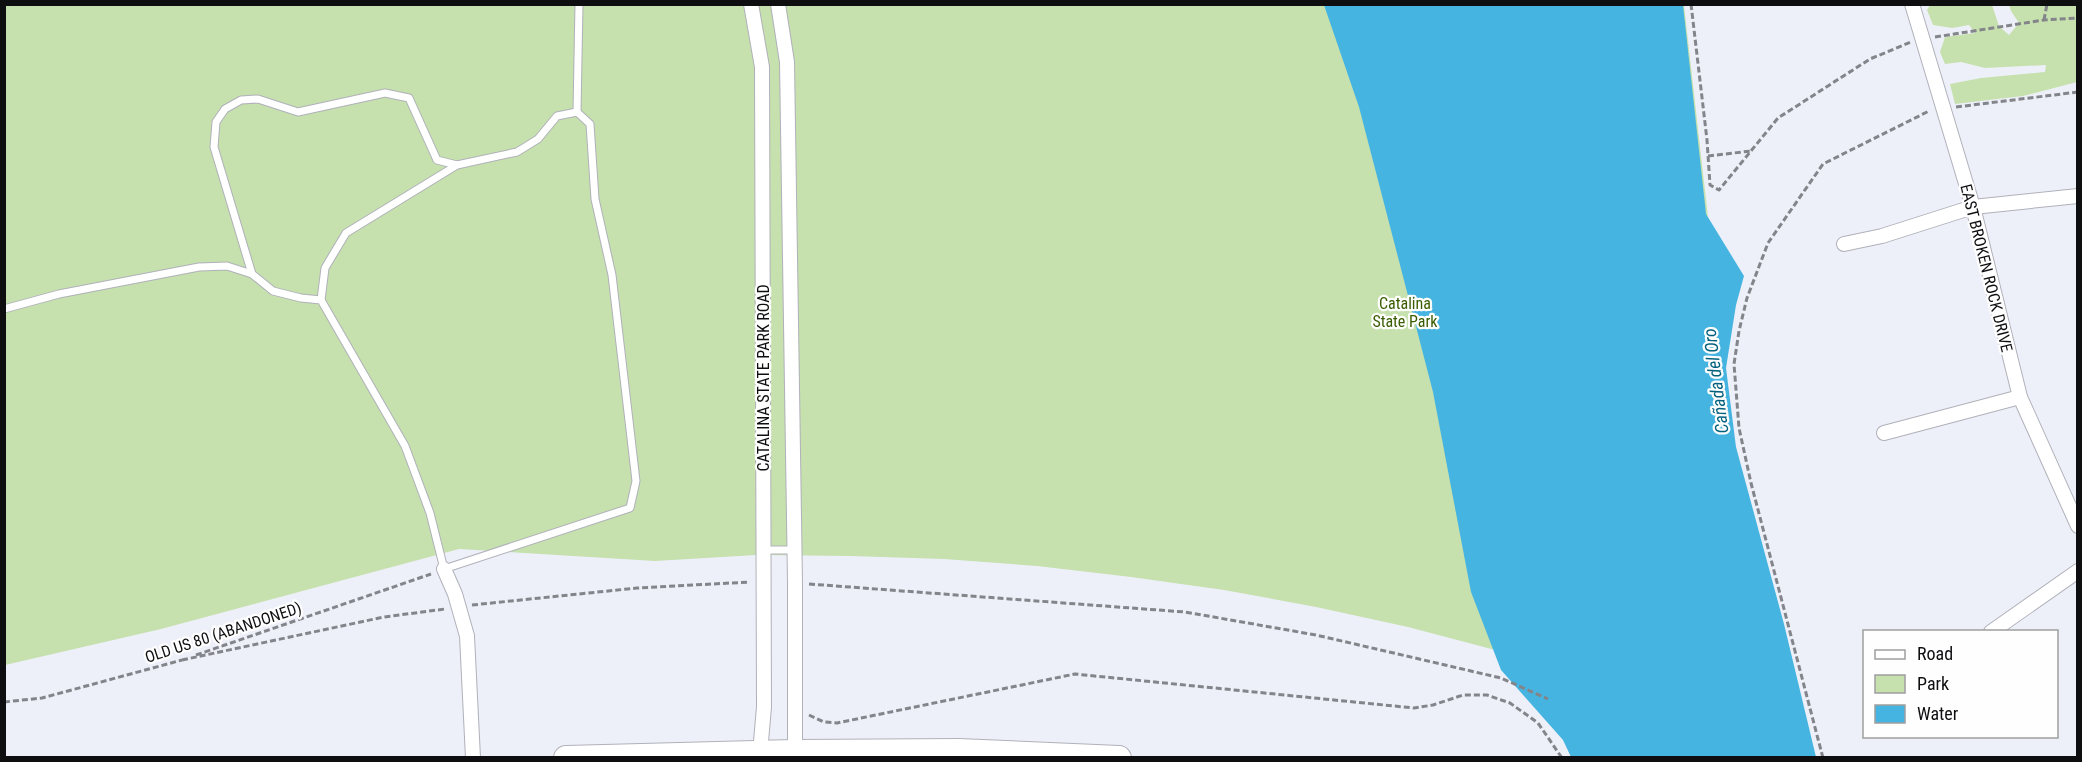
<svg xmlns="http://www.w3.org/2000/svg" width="2082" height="762" viewBox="0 0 2082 762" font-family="'Roboto Condensed',sans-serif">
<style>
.green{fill:#c6e0ae}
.water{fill:#45b4e0}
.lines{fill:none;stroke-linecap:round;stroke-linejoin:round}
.service-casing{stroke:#b0b1ba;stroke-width:9}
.minor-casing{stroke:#b0b1ba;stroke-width:16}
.trunk-casing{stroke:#b0b1ba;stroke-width:26}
.path{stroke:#83858b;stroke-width:3;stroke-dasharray:6 3;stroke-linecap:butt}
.service{stroke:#fff;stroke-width:7}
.minor{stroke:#fff;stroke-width:14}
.trunk{stroke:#fff;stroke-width:24}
.labels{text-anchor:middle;stroke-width:4.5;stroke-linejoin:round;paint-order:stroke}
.street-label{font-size:16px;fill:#0e0e11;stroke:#fefefe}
.park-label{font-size:16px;fill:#3a5c00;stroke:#fefefe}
.water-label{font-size:18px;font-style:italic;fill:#04617e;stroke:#fefefe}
</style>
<rect width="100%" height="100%" fill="#eef0f9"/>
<!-- green -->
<g class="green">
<path d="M4,5H1684L1767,739L1499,651L1408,627L1316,607L1224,590L1131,577L1037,566L944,559L850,556L756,555L655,561L459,549L161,629L5,665Z"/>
<path d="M1930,5H1992L1999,26L2009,35L2019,23L2011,11L2009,5H2077V82L2023,96L1955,104L1950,84L1981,78L2045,72L2046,65L1985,68L1961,62L1945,64L1940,52L1945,37L1975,33L1969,25L1952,28L1933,25L1927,10Z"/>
</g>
<!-- water -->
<path class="water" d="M1324,5H1683L1706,214L1744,276L1736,305L1726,368L1736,447L1784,624L1816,757H1571L1563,740L1501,670L1471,592L1433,392L1359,107Z"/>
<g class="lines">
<!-- service casing -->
<g class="service-casing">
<g id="service">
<path d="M385,93L409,98L437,160L457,165L517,152L538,139L557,116L577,112L590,124L595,199L612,275L636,481L630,508L444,569L430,513L405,446L321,300L301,298L273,291L252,274L214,147L216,122L225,109L241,100L258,99L298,112Z"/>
<path d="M577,112L579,4"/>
<path d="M321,300L325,268L346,233L457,165"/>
<path d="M4,309L59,294L199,267L227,266L252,274"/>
<path d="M764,550H794"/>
</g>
</g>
<!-- minor casing -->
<g class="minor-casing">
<g id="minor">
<path d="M751,4L762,67L764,707L760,753"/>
<path d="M778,4L787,62L795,583V752"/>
<path d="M1912,4L1973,207L2020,397L2078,526"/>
<path d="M1844,244L1882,236L1973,207L2078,196"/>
<path d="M1884,433L2020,397"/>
<path d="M444,569L455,594L467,636L473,758"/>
<path d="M1991,632L2078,571"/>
</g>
</g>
<!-- trunk casing -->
<g class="trunk-casing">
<path id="trunk" d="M566,758L795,752L959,751L1119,758"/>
</g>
<!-- path -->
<g class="path">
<path d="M1691,4L1707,140L1710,185L1719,190L1778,118L1870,59L1911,42"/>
<path d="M2044,20L2047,4"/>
<path d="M1935,37L2044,20L2078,18"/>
<path d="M1956,107L2078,92"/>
<path d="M1708,156L1751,151"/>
<path d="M809,584L1185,612L1316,635L1501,678L1548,699"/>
<path d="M472,605L637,588L750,582"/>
<path d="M196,655L431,574"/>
<path d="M182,660L384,617L445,609"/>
<path d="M4,702L42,698L182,660"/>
<path d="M809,715L824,722L837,723L1075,674L1414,708L1433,705L1463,695H1487L1510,703L1538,723L1562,758"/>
<path d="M1823,758L1751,483L1739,428L1734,364L1739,331L1747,298L1768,243L1823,164L1929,111"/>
</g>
<!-- service -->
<use href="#service" class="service"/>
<!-- minor -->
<use href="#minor" class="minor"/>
<!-- trunk -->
<use href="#trunk" class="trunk"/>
</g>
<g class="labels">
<!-- street labels -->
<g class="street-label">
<text transform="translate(1987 268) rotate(76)" y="6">EAST BROKEN ROCK DRIVE</text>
<text transform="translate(763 378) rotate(-90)" y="6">CATALINA STATE PARK ROAD</text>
<text transform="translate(223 632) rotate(-18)" y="6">OLD US 80 (ABANDONED)</text>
</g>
<!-- park labels -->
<g class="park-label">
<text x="1405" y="309">Catalina<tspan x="1405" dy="18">State Park</tspan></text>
</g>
<!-- water labels -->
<g class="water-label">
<text transform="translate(1716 381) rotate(-97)" y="6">Cañada del Oro</text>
</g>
</g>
<!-- border -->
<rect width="2082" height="762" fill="none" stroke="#0e0e11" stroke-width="12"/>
<!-- legend -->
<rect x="1863" y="630" width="195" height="108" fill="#fefefe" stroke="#9e9e9f" stroke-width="1.5"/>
<rect x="1875" y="650" width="30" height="9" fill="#ffffff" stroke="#9e9e9f" stroke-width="1.5"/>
<text x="1917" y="660" font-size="18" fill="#0e0e11">Road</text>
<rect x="1875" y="675" width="30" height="18" fill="#c6e0ae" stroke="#9e9e9f" stroke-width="1.5"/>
<text x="1917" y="690" font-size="18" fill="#0e0e11">Park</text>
<rect x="1875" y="705" width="30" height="18" fill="#45b4e0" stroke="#9e9e9f" stroke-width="1.5"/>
<text x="1917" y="720" font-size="18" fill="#0e0e11">Water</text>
</svg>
